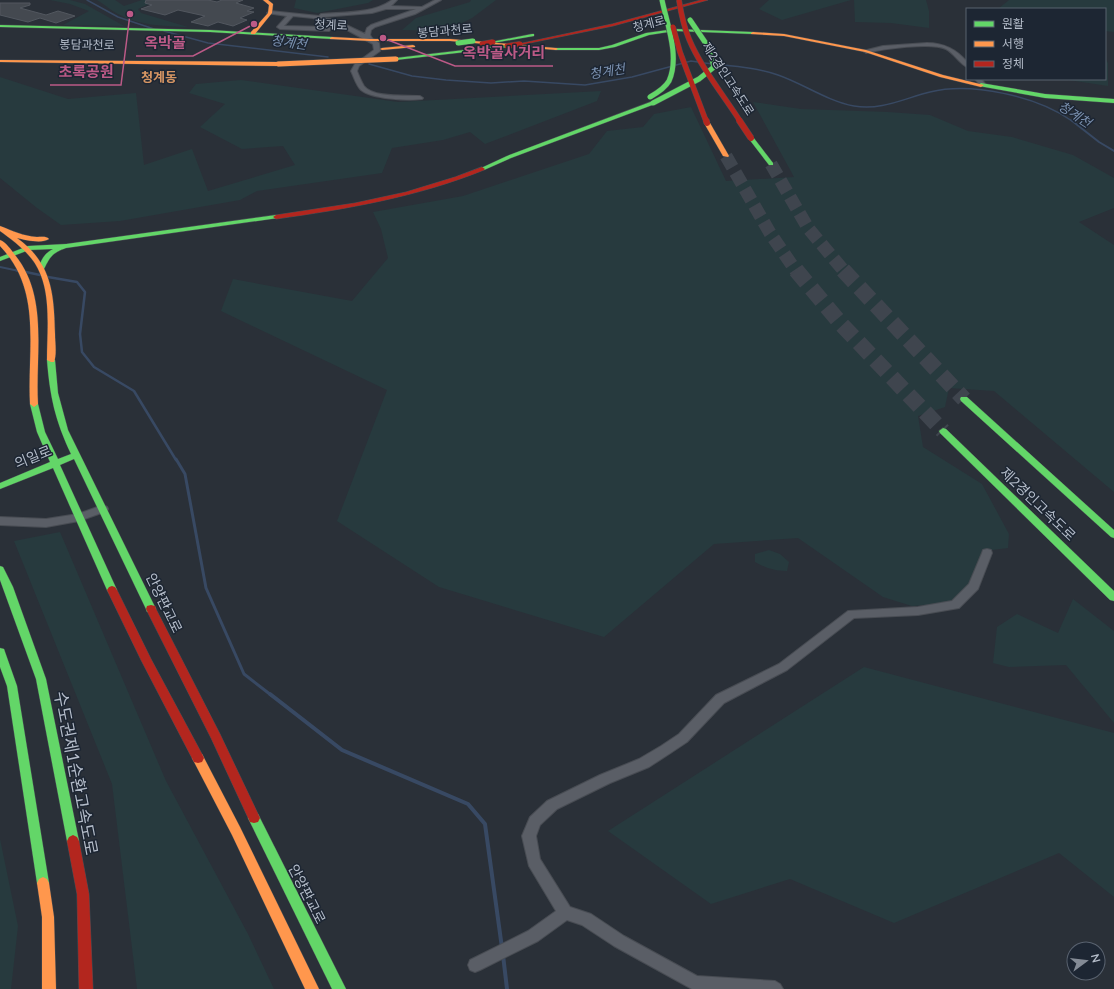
<svg xmlns="http://www.w3.org/2000/svg" width="1114" height="989" viewBox="0 0 1114 989" font-family="Lato,'Noto Sans KR',sans-serif">
<style>
.green{fill:#273a3e}
.lines{fill:none;stroke-linecap:round;stroke-linejoin:round}
.stream-far4{stroke:#384963;stroke-width:1.5}
.stream-far3{stroke:#384963;stroke-width:2}
.stream-far2{stroke:#384963;stroke-width:2.5}
.stream-far1{stroke:#384963;stroke-width:3}
.stream{stroke:#384963;stroke-width:4}
.building{fill:#444950;stroke:#52575f}
.highway-tunnel-far1{stroke:#3f454e;stroke-width:13;stroke-dasharray:13 6;stroke-linecap:butt}
.highway-tunnel{stroke:#3f454e;stroke-width:16;stroke-dasharray:16 8;stroke-linecap:butt}
.street-casing{stroke:#484c53;stroke-width:2}
.fast-casing{stroke:#484c53;stroke-width:1}
.slow-casing{stroke:#484c53;stroke-width:1}
.jam-casing{stroke:#484c53;stroke-width:1}
.street{fill:#5a5e66;fill-rule:evenodd}
.fast{fill:#63d668;fill-rule:evenodd}
.slow{fill:#ff974d;fill-rule:evenodd}
.jam{fill:#b3261e;fill-rule:evenodd}
.fast-bridge-casing{stroke:#474c53;stroke-width:6;stroke-linecap:butt}
.slow-bridge-casing{stroke:#474c53;stroke-width:6;stroke-linecap:butt}
.jam-bridge-far1-casing{stroke:#474c53;stroke-width:6;stroke-linecap:butt}
.jam-bridge-casing{stroke:#474c53;stroke-width:7;stroke-linecap:butt}
.fast-bridge{stroke:#63d668;stroke-width:5}
.slow-bridge{stroke:#ff974d;stroke-width:5}
.jam-bridge-far1{stroke:#b3261e;stroke-width:5}
.jam-bridge{stroke:#b3261e;stroke-width:6}
.labels{text-anchor:middle;stroke-width:3;stroke-linejoin:round;paint-order:stroke}
.far-street-label{font-size:12px;fill:#b4bcc9;stroke:#1d2633}
.far-water-label{font-size:13px;font-style:italic;fill:#7c92b1;stroke:#1d2633}
.far-quarter-label{font-size:13px;font-weight:bold;fill:#d59563;stroke:#1d2633}
.street-label{font-size:14px;fill:#b4bcc9;stroke:#1d2633}
.near-street-label{font-size:17px;fill:#b4bcc9;stroke:#1d2633}
.leader{fill:none;stroke:#bc5a87;stroke-width:1.5}
.callout-dot{fill:#bc5a87;stroke:#1d2633;stroke-width:1.5}
.callout-label{font-size:15px;text-anchor:middle;font-weight:bold;fill:#bc5a87;stroke:#1d2633;stroke-width:3;stroke-linejoin:round;paint-order:stroke}
</style>
<rect width="100%" height="100%" fill="#2a3038"/>
<!-- green -->
<g class="green">
<path d="M50,0H70L85,4L124,26L63,25L89,11L70,4Z"/>
<path d="M97,0H115L124,6L142,0H157L138,9L141,13L188,27C164,26 140,26 118,14C110,10 104,4 97,0Z"/>
<path d="M296,0H373L368,3L317,13L294,8Z"/>
<path d="M471,0H496L472,18L446,31L402,30L416,18L470,2Z"/>
<path d="M769,0H851L782,20L759,9Z"/>
<path d="M854,0H926L929,11V28L891,23L855,22Z"/>
<path d="M1009,0H1114V32L1105,31V9H998Z"/>
<path d="M1105,58L1108,63V86L1062,79H1105Z"/>
<path d="M0,77L68,99L136,93L144,165L192,149L208,191L295,165L283,146L242,149L200,127L225,104L189,93L196,84L241,80L398,102L601,91L597,101L485,144L470,132L443,140L392,148L382,173L257,191L240,200L120,221L61,225L37,208L0,178Z"/>
<path d="M753,102L801,109L888,112L930,115L968,131L1012,137L1073,155L1114,178V208L1079,222L1114,245V492L994,391L949,388L945,407L918,416L923,447L982,484L1009,534L1008,548L992,550L979,585L960,603L912,606L883,597L798,538L714,544L604,637L439,587L337,521L387,390L221,311L233,279L352,301L388,258L381,229L373,212L463,196L589,154L607,131L643,127L654,114L691,107L726,181L794,177Z"/>
<path d="M60,532L166,781L248,934L274,989H137L112,784L14,541Z"/>
<path d="M769,550L780,554L789,562L787,571C774,571 766,568 755,562V554Z"/>
<path d="M1073,599L1114,631V723L1066,665L1009,667L993,663L997,627L1017,614L1058,633Z"/>
<path d="M864,667L1114,733V897L1059,853L894,923L790,879L711,904L608,831Z"/>
<path d="M0,839L18,926L11,989H0Z"/>
</g>
<g class="lines">
<!-- stream-far4 -->
<g class="stream-far4">
<path d="M87,0L118,17L154,29"/>
<path d="M164,31L208,43L328,57"/>
<path d="M704,63C729,66 755,67 778,75C804,84 827,101 854,106C881,111 905,98 930,92C972,82 1037,96 1072,121"/>
<path d="M369,64L412,76L446,80L491,83L524,81L585,85L632,77L691,61L698,62"/>
</g>
<!-- stream-far3 -->
<g class="stream-far3">
<path d="M1071,120L1099,142L1114,151"/>
<path d="M0,267L19,271"/>
</g>
<!-- stream-far2 -->
<g class="stream-far2">
<path d="M16,270L19,271"/>
<path d="M26,272L40,275"/>
<path d="M48,277L77,282L85,292L80,334L82,352L94,367L134,391L176,460"/>
</g>
<!-- stream-far1 -->
<path class="stream-far1" d="M176,459L185,474L206,588L244,674L271,695"/>
<!-- stream -->
<g class="stream">
<path d="M270,694L342,750L468,804L485,824L502,948"/>
<path d="M503,955L507,989"/>
</g>
</g>
<!-- building -->
<g class="building">
<path d="M146,0H208L217,2L222,0H243L236,3L254,8L247,11L254,12L240,18L247,20L233,26L218,22L208,26L191,22L205,16L178,10L165,15L141,9L152,5L145,3Z"/>
<path d="M0,3H30V5L20,8L46,15L58,11L75,16L56,23L40,18L28,22L0,15Z"/>
</g>
<g class="lines">
<!-- highway-tunnel-far1 -->
<g class="highway-tunnel-far1">
<path d="M726,156L770,233L796,271"/>
<path d="M771,164L808,228L844,271"/>
</g>
<!-- highway-tunnel -->
<g class="highway-tunnel">
<path d="M796,270L842,325L943,431"/>
<path d="M843,270L964,399"/>
</g>
<!-- street casing -->
<g class="street-casing">
<g id="street">
<path d="M392,0H397L391,6L422,7L435,0H441L415,14L375,27L371,30L370,35L372,38L379,43L380,51L359,66L357,71C359,76 361,81 364,86C373,98 406,95 420,96L423,98L422,99C408,101 372,99 361,90C356,85 354,77 351,71L355,64L374,50L373,44L338,25L329,31L280,29L277,27L287,16L267,13L270,11L319,16L321,14C344,12 373,14 392,0ZM386,9H416L371,25L367,28L365,34L340,22L323,17L372,13ZM293,16L313,18L334,24L328,27L284,26Z"/>
<path d="M927,43C944,43 956,49 967,62V67C959,63 954,53 946,49C931,42 883,49 866,53L863,51L883,46Z"/>
<path d="M975,79H981L986,85L981,86Z"/>
<path d="M103,505L107,507L108,509L107,511L79,521L46,527L0,525V517L46,519L78,514Z"/>
<path d="M987,549L991,550L992,553L978,589L959,608L918,615L854,618L787,670L724,703L687,742L669,754L649,767L610,783L557,809L540,825L536,836L540,859L570,907L591,914L624,936L697,976L775,981L780,984L783,989H692L614,946L582,925L567,920L538,941L480,970L475,972L470,970L468,965L470,960L528,931L556,911L529,866L522,836L530,817L547,801L600,775L639,759L661,746L679,734L716,695L779,664L848,611L918,607L952,601L969,584L982,553L983,550Z"/>
</g>
</g>
<!-- fast casing -->
<g class="fast-casing">
<g id="fast">
<path d="M0,25L210,30L332,37L334,38L332,39L210,32L0,27Z"/>
<path d="M675,29L753,32L755,33L753,34L675,31L649,35L615,47L599,50H556L554,49L556,48H599L612,45L646,33Z"/>
<path d="M532,34H534V36L493,43L491,42Z"/>
<path d="M507,45L509,46V47L396,60L394,59L396,58Z"/>
<path d="M981,83L1045,94L1114,99V103L1045,98L979,86L978,85Z"/>
<path d="M653,101L655,102V104L511,158L484,170L479,169L507,156Z"/>
<path d="M749,137H753L773,163V165H769L749,139Z"/>
<path d="M276,215L278,216V218L66,248C52,253 50,257 44,269L42,270L39,268C41,259 45,253 53,249L29,250L0,261V257L28,246L66,244Z"/>
<path d="M48,358H51L55,360L58,393L68,430L156,609L155,612H147L146,609L74,459L60,465L117,590L115,593H109L107,590L53,468L0,489V483L50,462L37,432L30,404L31,402L34,401L38,404L45,432L58,459L71,454C55,420 50,397 47,360Z"/>
<path d="M961,397H967L1114,530V538L1111,537L961,401L960,399Z"/>
<path d="M943,428L946,429L1114,591V601L1110,600L940,433L939,431Z"/>
<path d="M0,566L3,567L13,587L46,679L79,841L77,845L73,847L69,845L67,841L36,679L0,580Z"/>
<path d="M0,648L4,649L5,652L17,686L49,883L47,887L43,889L39,887L37,883L7,686L0,667Z"/>
<path d="M254,813L258,814L346,989H332L248,818L250,814Z"/>
</g>
</g>
<!-- slow casing -->
<g class="slow-casing">
<g id="slow">
<path d="M263,0H268L273,4L272,13L255,34H251V32L268,13L269,5Z"/>
<path d="M753,32L784,34L866,50L943,75L984,85L981,87L940,77L865,52L784,36L751,34V33Z"/>
<path d="M332,37L370,39H450L556,48L558,49L556,50L450,41H370L330,39V38Z"/>
<path d="M413,45L415,46V47L382,50L380,49L382,48Z"/>
<path d="M0,60L278,62L281,64L278,66L0,62Z"/>
<path d="M707,121L710,123L729,156L728,157L723,156L704,123Z"/>
<path d="M0,226C13,231 23,236 37,237C42,237 46,236 49,239C42,244 25,240 17,238C52,263 54,294 55,334C55,342 57,354 54,362H51L47,360C47,327 53,285 31,258C22,247 11,239 0,231Z"/>
<path d="M0,240C6,242 11,250 15,255C49,297 35,354 38,404L34,407L30,404C27,348 43,291 0,246Z"/>
<path d="M198,753L202,754L240,827L319,989H305L232,835L192,758L194,754Z"/>
<path d="M43,877L47,879L49,883L54,917L56,989H42V917L37,883L39,879Z"/>
</g>
</g>
<!-- jam casing -->
<g class="jam-casing">
<g id="jam">
<path d="M701,0H708L613,26L520,45L518,44L612,24Z"/>
<path d="M482,167L485,169L484,170C417,197 347,209 276,219L273,217L276,215L355,203L406,192L455,177Z"/>
<path d="M112,586L115,587L117,590L151,659L202,754L204,758L202,762L198,763L194,762L141,660L107,590L109,587Z"/>
<path d="M151,605L155,606L156,609L220,734L260,818L258,822L254,823L250,822L211,738L146,609L147,606Z"/>
<path d="M73,835L77,837L79,841L89,894L93,989H79L77,894L67,841L69,837Z"/>
</g>
</g>
<!-- street -->
<use href="#street" class="street"/>
<!-- fast -->
<use href="#fast" class="fast"/>
<!-- slow -->
<use href="#slow" class="slow"/>
<!-- jam -->
<use href="#jam" class="jam"/>
<!-- fast-bridge casing -->
<g class="fast-bridge-casing">
<g id="fast-bridge">
<path d="M458,43L473,41"/>
<path d="M650,97C657,93 665,88 669,81C680,57 667,24 662,0"/>
<path d="M653,103L699,79L714,67L709,48L690,20"/>
</g>
</g>
<!-- slow-bridge casing -->
<g class="slow-bridge-casing">
<path id="slow-bridge" d="M278,64L396,59"/>
</g>
<!-- jam-bridge-far1 casing -->
<g class="jam-bridge-far1-casing">
<g id="jam-bridge-far1">
<path d="M679,0C681,13 684,27 689,39C700,66 724,96 740,121"/>
<path d="M673,27L680,52L706,121"/>
<path d="M482,44L493,42"/>
<path d="M507,46L520,44"/>
</g>
</g>
<!-- jam-bridge casing -->
<g class="jam-bridge-casing">
<g id="jam-bridge">
<path d="M706,120L707,123"/>
<path d="M739,120L751,138"/>
</g>
</g>
<!-- fast-bridge -->
<use href="#fast-bridge" class="fast-bridge"/>
<!-- slow-bridge -->
<use href="#slow-bridge" class="slow-bridge"/>
<!-- jam-bridge-far1 -->
<use href="#jam-bridge-far1" class="jam-bridge-far1"/>
<!-- jam-bridge -->
<use href="#jam-bridge" class="jam-bridge"/>
</g>
<g class="labels">
<!-- far-street labels -->
<g class="far-street-label">
<text transform="translate(649 24) rotate(-14)" y="4">청계로</text>
<text transform="translate(331 25) rotate(3)" y="4">청계로</text>
<text transform="translate(445 31) rotate(-5)" y="4">봉담과천로</text>
<text transform="translate(87 45) rotate(1)" y="4">봉담과천로</text>
<text transform="translate(728 79) rotate(57)" y="4">제2경인고속도로</text>
</g>
<!-- far-water labels -->
<g class="far-water-label">
<text transform="translate(289 42) rotate(7)" y="5">청계천</text>
<text transform="translate(607 71) rotate(-9)" y="5">청계천</text>
<text transform="translate(1075 114) rotate(33)" y="5">청계천</text>
</g>
<!-- far-quarter labels -->
<g class="far-quarter-label">
<text x="159" y="82">청계동</text>
</g>
<!-- street labels -->
<g class="street-label">
<text transform="translate(33 457) rotate(-22)" y="5">의일로</text>
<text transform="translate(1038 504) rotate(44)" y="5">제2경인고속도로</text>
<text transform="translate(164 603) rotate(64)" y="5">안양판교로</text>
<text transform="translate(307 894) rotate(63)" y="5">안양판교로</text>
</g>
<!-- near-street labels -->
<g class="near-street-label">
<text transform="translate(76 773) rotate(79)" y="6">수도권제1순환고속도로</text>
</g>
</g>
<!-- callouts -->
<path class="leader" d="M254 24L193 56H136M383 38L455 66H553M130 14L121 85H50"/>
<g class="callout-dot">
<circle cx="254" cy="24" r="4"/>
<circle cx="383" cy="38" r="4"/>
<circle cx="130" cy="14" r="4"/>
</g>
<g class="callout-label">
<text x="165" y="48">옥박골</text>
<text x="504" y="58">옥박골사거리</text>
<text x="86" y="77">초록공원</text>
</g>
<!-- legend -->
<rect x="966" y="8" width="140" height="72" fill="#1d2633" stroke="#59626f"/>
<rect x="974" y="21" width="20" height="6" fill="#63d668" stroke="#59626f"/>
<text x="1002" y="28" font-size="12" fill="#b4bcc9">원활</text>
<rect x="974" y="41" width="20" height="6" fill="#ff974d" stroke="#59626f"/>
<text x="1002" y="48" font-size="12" fill="#b4bcc9">서행</text>
<rect x="974" y="61" width="20" height="6" fill="#b3261e" stroke="#59626f"/>
<text x="1002" y="68" font-size="12" fill="#b4bcc9">정체</text>
<!-- north arrow -->
<g transform="translate(1086 961) rotate(75)"><circle r="19" fill="#1d2633" stroke="#59626f"/>
<path d="M0-3L7 15L0 10L-7 15Z" fill="#848b96"/>
<text y="-6" font-size="11" font-weight="bold" text-anchor="middle" fill="#b4bcc9">N</text>
</g>
</svg>
